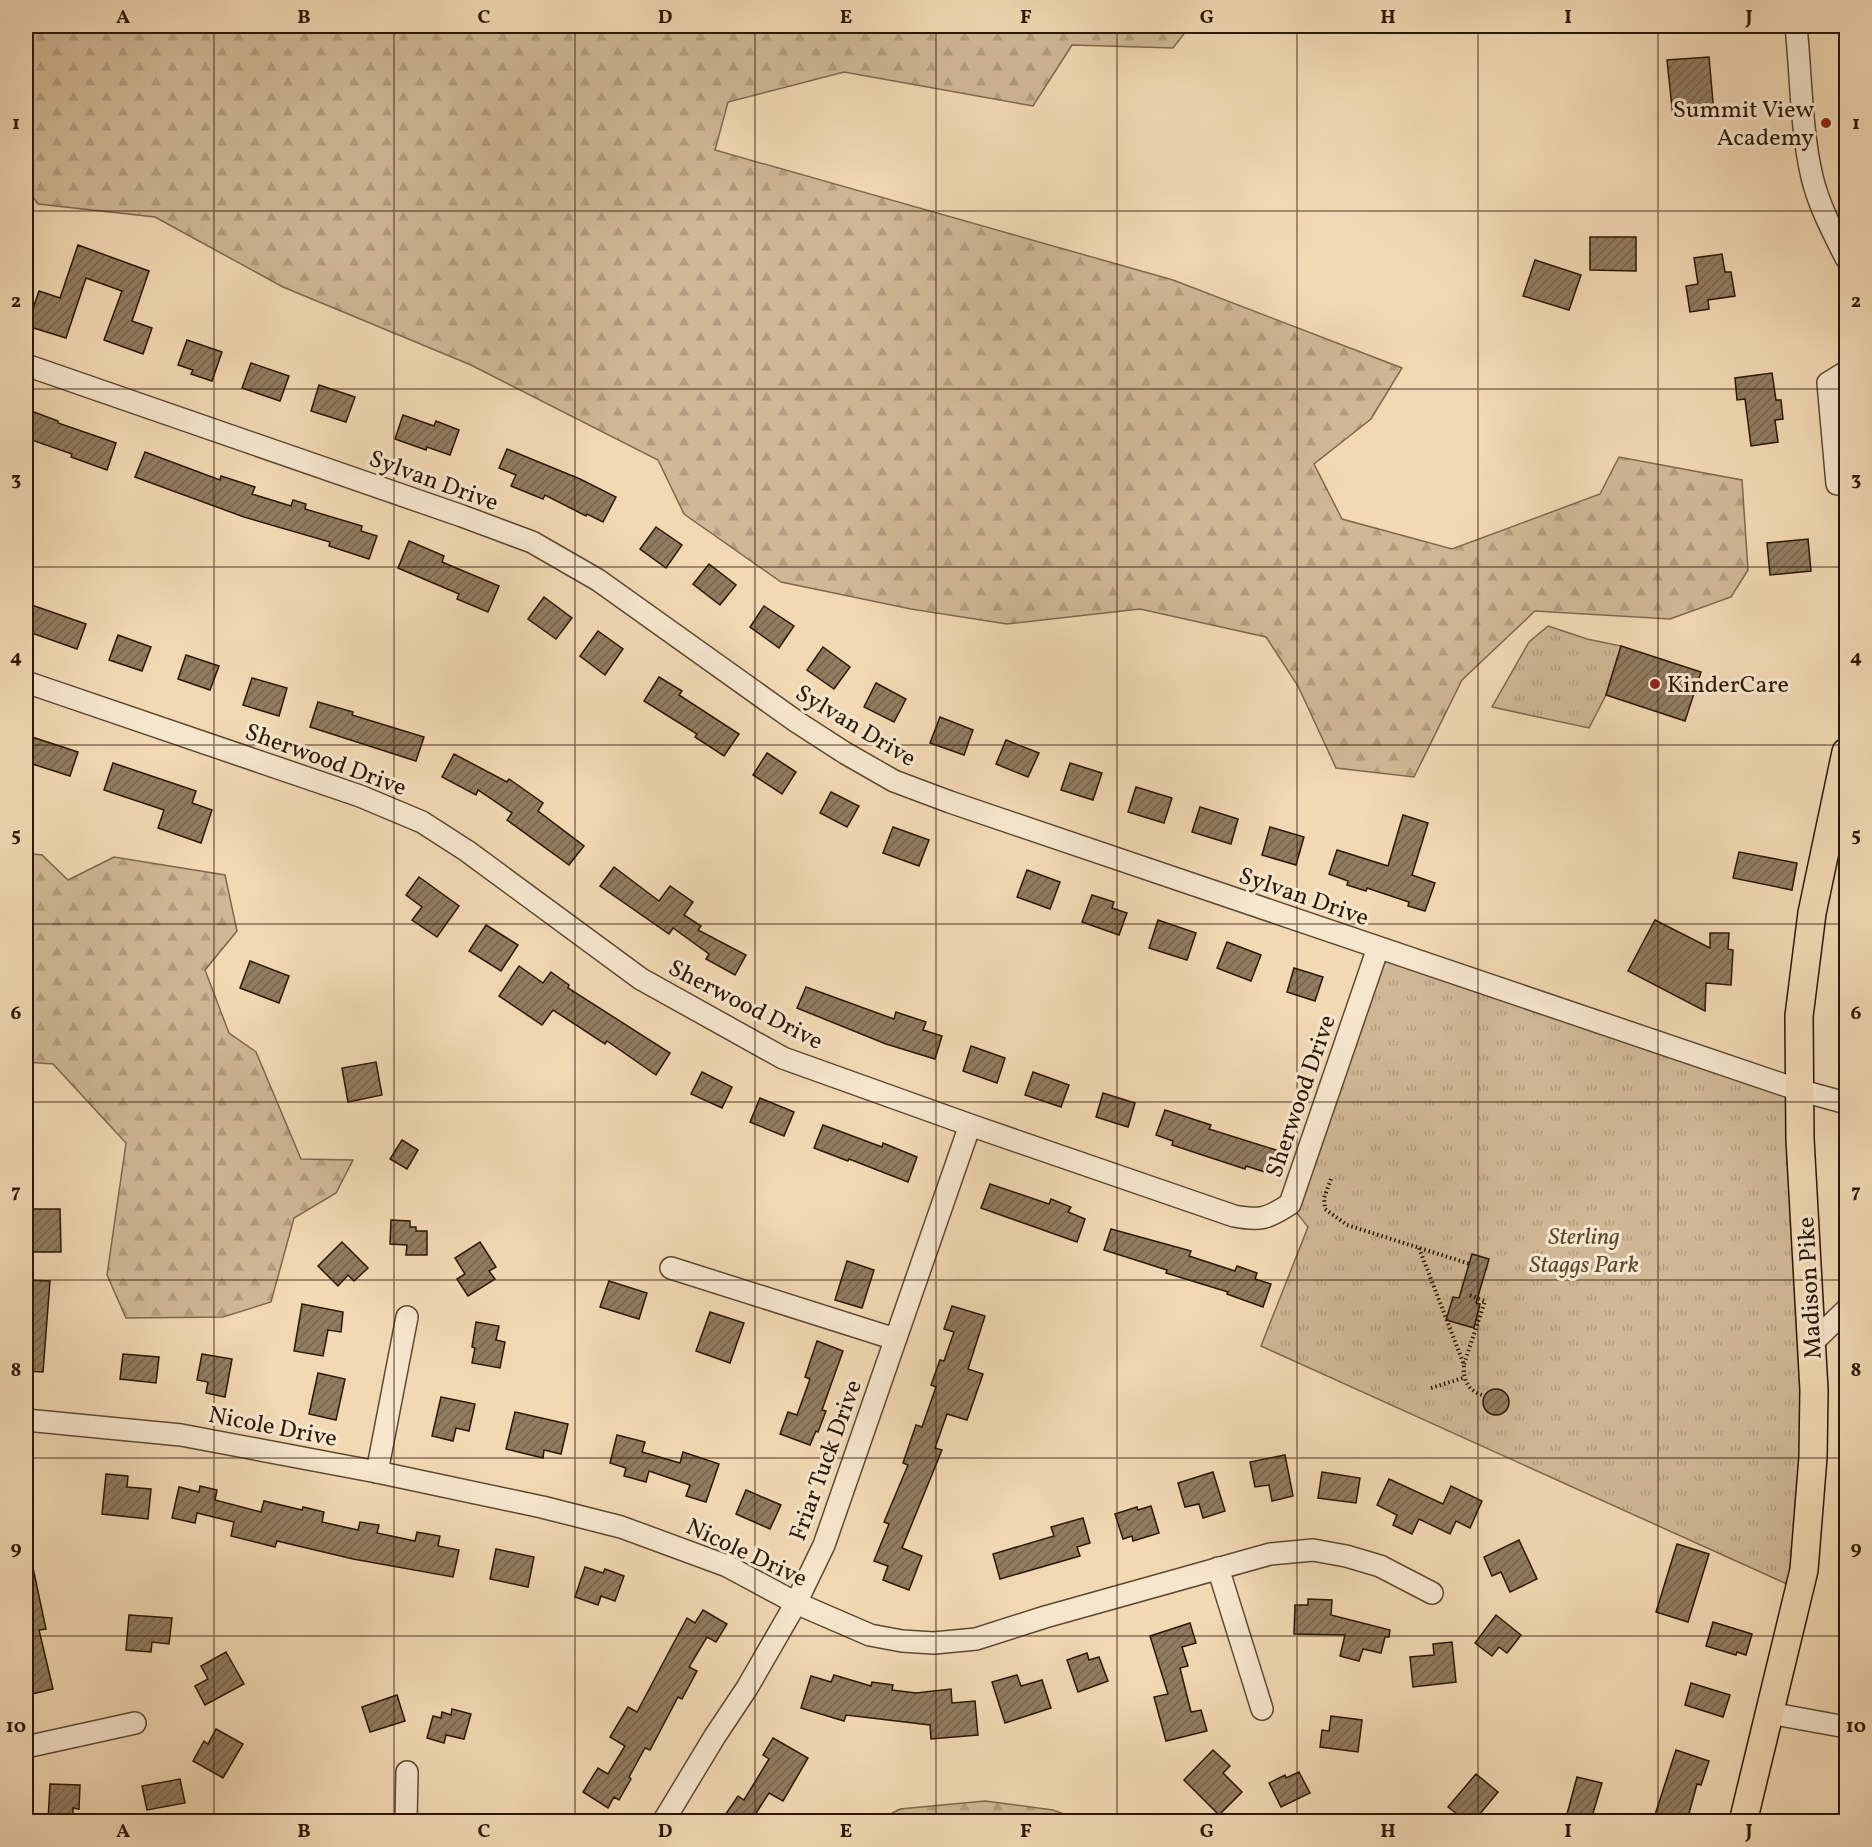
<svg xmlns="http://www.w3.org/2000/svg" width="1872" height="1847" viewBox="0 0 1872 1847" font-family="Vollkorn,serif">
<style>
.forest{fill:url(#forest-firs);stroke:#7e684e;stroke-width:1.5}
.park{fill:url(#park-tufts);stroke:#7e684e;stroke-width:1.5}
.building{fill:url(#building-hatch);stroke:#2b1706;stroke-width:1.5}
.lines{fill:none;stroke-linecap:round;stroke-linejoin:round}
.minor-casing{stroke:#5d4832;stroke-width:24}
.major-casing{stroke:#2b1706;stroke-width:30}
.path{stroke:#2b1706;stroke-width:4;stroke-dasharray:1.5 3;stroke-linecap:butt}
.minor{stroke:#f7e6ce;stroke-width:21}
.major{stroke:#f2d9b4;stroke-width:27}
.grid{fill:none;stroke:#2b1706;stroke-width:1.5;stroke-opacity:0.55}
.poi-dot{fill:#8f2418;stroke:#f7e6ce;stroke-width:2}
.labels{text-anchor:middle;stroke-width:6;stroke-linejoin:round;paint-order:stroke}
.poi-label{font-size:24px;fill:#2b1706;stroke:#f7e6ce;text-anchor:end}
.street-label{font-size:24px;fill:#2b1706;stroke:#f7e6ce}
.park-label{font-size:24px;font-style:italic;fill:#5d4731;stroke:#f7e6ce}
.neatline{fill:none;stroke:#2b1706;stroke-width:2}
.grid-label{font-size:20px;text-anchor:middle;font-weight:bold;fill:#2b1706}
</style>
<defs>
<pattern id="forest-firs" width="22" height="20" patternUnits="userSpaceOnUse" patternTransform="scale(1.5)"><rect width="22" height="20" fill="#d0b896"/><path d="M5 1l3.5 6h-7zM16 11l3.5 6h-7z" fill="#b39d80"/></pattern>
<pattern id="park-tufts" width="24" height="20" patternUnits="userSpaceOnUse" patternTransform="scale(1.5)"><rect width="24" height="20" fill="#d0b896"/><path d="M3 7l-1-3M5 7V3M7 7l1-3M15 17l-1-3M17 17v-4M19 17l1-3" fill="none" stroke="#b39d80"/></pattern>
<pattern id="building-hatch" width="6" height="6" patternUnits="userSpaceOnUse" patternTransform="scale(1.5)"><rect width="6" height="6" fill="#927c60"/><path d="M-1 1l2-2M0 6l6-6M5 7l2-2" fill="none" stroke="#77654d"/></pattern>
</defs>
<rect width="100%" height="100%" fill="#f2d9b4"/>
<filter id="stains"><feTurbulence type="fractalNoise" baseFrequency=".00333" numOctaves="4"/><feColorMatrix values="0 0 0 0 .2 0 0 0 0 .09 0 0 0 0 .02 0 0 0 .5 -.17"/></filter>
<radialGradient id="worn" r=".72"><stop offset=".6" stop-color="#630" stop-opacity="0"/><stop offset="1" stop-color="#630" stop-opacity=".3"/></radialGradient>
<!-- forest -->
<g class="forest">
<path d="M26,26H1190L1173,48L1072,45L1033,106L844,72L728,102L715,150L1173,280L1402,368L1371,419L1314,464L1342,519L1452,549L1600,494L1619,457L1742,480L1748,570L1731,597L1670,619L1535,611L1462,680L1414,777L1336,768L1298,686L1266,637L1140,609L1007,624L911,609L781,582L684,514L658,460L471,365L283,287L155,217L38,204L26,188Z"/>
<path d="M26,853L42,855L68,880L114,857L225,875L237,931L205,970L229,1033L256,1052L301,1159L353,1160L336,1193L294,1218L271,1302L223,1317L126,1318L107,1275L126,1143L53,1064L26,1062Z"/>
<path d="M985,1801L1053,1810L1083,1821H877L900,1809Z"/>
</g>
<!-- park -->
<g class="park">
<path d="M1548,626L1587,639L1621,646L1606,695L1589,728L1492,707L1529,642Z"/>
<path d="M1378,948L1799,1090L1807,1241L1800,1590L1261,1346L1308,1227L1290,1204Z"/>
</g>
<!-- building -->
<g class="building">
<path d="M1709,57L1714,113L1673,117L1667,60Z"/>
<path d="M1590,237H1636V271L1590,270Z"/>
<path d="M78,245L149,271L132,321L152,328L143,354L104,340L122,291L86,278L66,338L27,326L39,291L60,298Z"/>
<path d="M1722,254L1725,272H1731L1735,296L1708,300L1709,309L1690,312L1686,286L1698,284L1694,258Z"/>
<path d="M1535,260L1581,275L1569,310L1523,296Z"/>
<path d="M187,340L222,352L212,381L191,374L193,370L178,365Z"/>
<path d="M251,363L289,376L280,401L242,388Z"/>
<path d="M1772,373L1776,400H1781L1783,419L1775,420L1778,442L1751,446L1745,399L1737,400L1735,378Z"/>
<path d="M319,385L355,397L346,422L311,411Z"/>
<path d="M26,409L58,421V423L116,443L107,470L71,457L72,454L26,438Z"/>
<path d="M403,415L434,426L436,421L459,430L450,455L427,447L426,450L395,439Z"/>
<path d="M507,449L580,479L616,497L603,522L587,514L586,516L545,495L543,499L511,486L516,475L499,468Z"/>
<path d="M145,452L220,480L221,476L255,487L252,494L291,506L293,500L306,504L305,509L362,526L361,531L377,536L369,559L329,546L330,542L244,517L135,477Z"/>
<path d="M656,527L682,545L666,568L640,549Z"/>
<path d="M1808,539L1811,571L1770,575L1767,543Z"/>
<path d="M409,541L444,556L442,562L499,586L488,612L457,599L459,594L398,568Z"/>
<path d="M709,564L736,585L720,605L693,584Z"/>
<path d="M544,597L572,618L556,639L528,619Z"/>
<path d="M26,603L86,624L77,649L26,631Z"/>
<path d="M764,606L794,626L779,648L750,627Z"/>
<path d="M598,631L623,649L605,675L580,656Z"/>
<path d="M118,635L151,647L142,671L109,660Z"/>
<path d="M1621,646L1701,672L1685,721L1606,695Z"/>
<path d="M823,647L850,667L834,689L807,670Z"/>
<path d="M186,655L219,666L210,690L178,679Z"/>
<path d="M659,677L682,691L679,695L739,734L724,756L695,737L697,734L644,701Z"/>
<path d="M252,678L287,688L279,716L243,705Z"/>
<path d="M876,683L906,699L894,722L864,707Z"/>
<path d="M318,702L353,712L352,715L424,737L416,761L310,727Z"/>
<path d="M940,717L973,730L964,755L930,743Z"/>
<path d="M26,735L78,752L70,776L26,762Z"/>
<path d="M1006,740L1039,753L1028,777L996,764Z"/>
<path d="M767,753L796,772L782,794L753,775Z"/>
<path d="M454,754L507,782L509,779L543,803L538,811L584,846L569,865L507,820L512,813L478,790L476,795L442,777Z"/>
<path d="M113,763L196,791L192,803L212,810L201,843L158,828L164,810L104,790Z"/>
<path d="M1070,763L1102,773L1093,800L1061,790Z"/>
<path d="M1136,787L1172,798L1164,823L1128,812Z"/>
<path d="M831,792L859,806L847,827L820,813Z"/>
<path d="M1200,807L1238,819L1231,844L1192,832Z"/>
<path d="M1403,815L1428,823L1412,875L1435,883L1425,911L1408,906L1409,902L1367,888L1366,891L1347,885L1348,881L1329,874L1337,850L1388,866Z"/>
<path d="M893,827L929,840L919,866L883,853Z"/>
<path d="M1270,827L1304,837L1296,865L1262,855Z"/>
<path d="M1739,852L1797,863L1792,890L1733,878Z"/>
<path d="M614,867L659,901L670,886L693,902L684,915L701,926L698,930L746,955L735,975L706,959L709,954L673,928L669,934L600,886Z"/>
<path d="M1027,870L1060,882L1050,909L1017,897Z"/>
<path d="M419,877L459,906L437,937L412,920L422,907L406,895Z"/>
<path d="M1092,895L1114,902L1112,908L1127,913L1119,935L1082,922Z"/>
<path d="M1158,920L1196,933L1187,960L1149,948Z"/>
<path d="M1655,920L1710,948V933H1729L1728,949L1733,950L1731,985L1706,983L1705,1011L1628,971Z"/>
<path d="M486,925L518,945L501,971L469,951Z"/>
<path d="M1227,942L1261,955L1251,981L1217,968Z"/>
<path d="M250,961L289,976L279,1003L240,988Z"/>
<path d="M519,966L543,983L551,972L569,985L568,988L670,1053L656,1075L607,1041L605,1044L553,1010L542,1025L499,996Z"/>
<path d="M1294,968L1323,977L1315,1001L1287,992Z"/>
<path d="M806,987L894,1019L896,1012L926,1022L923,1030L942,1036L935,1059L886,1044L797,1008Z"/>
<path d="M971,1046L1005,1058L997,1083L963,1071Z"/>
<path d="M376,1062L382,1095L348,1102L342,1068Z"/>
<path d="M702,1072L732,1087L722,1108L691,1094Z"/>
<path d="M1033,1072L1069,1085L1061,1107L1025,1095Z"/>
<path d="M1103,1093L1135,1103L1128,1127L1096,1117Z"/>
<path d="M760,1098L794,1112L784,1136L750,1122Z"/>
<path d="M1165,1110L1211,1125L1209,1129L1276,1150L1268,1173L1246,1166L1245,1169L1172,1145L1173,1141L1156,1135Z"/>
<path d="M823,1125L882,1147L883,1143L917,1157L908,1182L849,1159L848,1161L814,1148Z"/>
<path d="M402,1140L418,1150L407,1169L390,1159Z"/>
<path d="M990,1184L1049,1204L1051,1199L1071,1207L1068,1212L1085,1219L1077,1242L981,1208Z"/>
<path d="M28,1209H60L61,1252H29Z"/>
<path d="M391,1220L410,1221V1227H416V1231H427V1255H406L407,1245L390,1244Z"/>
<path d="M1111,1229L1191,1251L1189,1256L1235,1271L1237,1266L1257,1273L1255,1279L1271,1284L1263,1307L1227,1294L1228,1292L1166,1273L1167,1270L1104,1250Z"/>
<path d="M342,1242L368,1268L354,1281L348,1275L338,1286L318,1266Z"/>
<path d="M480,1242L496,1267L489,1271L495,1279L468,1296L457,1279L465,1274L455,1258Z"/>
<path d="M1472,1254L1489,1259L1476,1303L1480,1304L1474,1328L1446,1320L1453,1297L1459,1298Z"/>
<path d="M847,1261L874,1270L862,1308L835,1300Z"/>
<path d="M26,1280L50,1281L43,1372L26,1371Z"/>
<path d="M609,1281L647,1293L639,1319L600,1307Z"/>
<path d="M302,1304L343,1312L341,1332L328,1330L323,1356L294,1351Z"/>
<path d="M952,1306L985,1316L968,1369L983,1374L967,1420L947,1414L935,1448L942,1450L902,1548L922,1556L909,1590L883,1580L888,1566L874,1561L889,1524L884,1522L908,1465L903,1463L916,1425L922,1427L936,1387L931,1385L940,1360L944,1361L954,1332L944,1329Z"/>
<path d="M710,1312L744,1323L730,1363L696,1351Z"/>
<path d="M476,1322L499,1326L496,1340L505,1342L500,1368L472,1363L475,1348L472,1347Z"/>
<path d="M817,1341L843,1351L822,1410L826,1411L818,1432L816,1431L810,1445L780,1434L788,1412L797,1415L810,1379L805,1377Z"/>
<path d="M123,1354L159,1357L156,1383L120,1379Z"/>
<path d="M202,1354L232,1359L225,1397L206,1393L208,1382L197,1380Z"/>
<path d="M318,1373L345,1379L336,1420L309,1414Z"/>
<circle cx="1496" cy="1402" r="13"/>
<path d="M441,1397L475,1404L469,1431L456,1428L453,1441L432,1436Z"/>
<path d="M515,1412L568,1424L561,1454L544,1450L543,1458L506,1449Z"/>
<path d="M617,1435L645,1442L642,1452L680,1463L683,1452L719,1464L706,1502L686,1496L690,1485L649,1471L646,1482L624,1476L626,1468L610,1463Z"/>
<path d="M1285,1455L1293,1496L1272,1501L1269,1485L1255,1487L1250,1462Z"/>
<path d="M1213,1472L1225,1511L1203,1518L1199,1504L1185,1507L1178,1483Z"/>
<path d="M1322,1472L1360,1478L1356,1503L1318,1498Z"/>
<path d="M106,1474L128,1476L127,1487L151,1489L148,1519L102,1514Z"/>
<path d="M1389,1479L1443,1504L1451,1486L1482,1501L1470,1528L1456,1521L1450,1534L1419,1519L1412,1534L1393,1525L1397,1515L1377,1505Z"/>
<path d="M200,1486L217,1490L215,1500L261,1512L264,1501L302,1510L303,1507L324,1512L322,1522L358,1530L360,1522L379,1525L377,1533L415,1541L417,1532L440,1536L438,1546L459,1550L453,1577L353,1559L277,1541L275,1547L231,1536L234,1522L197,1513L195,1523L172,1518L179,1487L199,1492Z"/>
<path d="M746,1490L781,1505L770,1529L736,1514Z"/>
<path d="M1151,1506L1159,1533L1133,1541L1132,1536L1123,1539L1115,1514L1137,1507L1138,1510Z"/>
<path d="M1083,1518L1090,1543L1077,1547L1080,1556L1000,1579L993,1554L1054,1536L1051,1527Z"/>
<path d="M1519,1540L1537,1579L1510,1592L1501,1572L1492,1576L1484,1557Z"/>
<path d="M1677,1544L1709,1554L1688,1622L1656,1612Z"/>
<path d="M496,1549L534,1557L528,1587L490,1579Z"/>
<path d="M32,1563L46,1629L39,1630L53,1689L28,1695L26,1685V1564Z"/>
<path d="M585,1567L603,1573L605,1569L624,1576L615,1601L601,1596L598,1605L575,1597Z"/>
<path d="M1308,1599L1332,1600L1331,1615L1390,1630L1389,1637H1385L1381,1653L1363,1649L1359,1661L1340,1656L1345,1635L1294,1634L1295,1605H1308Z"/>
<path d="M703,1610L727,1624L716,1642L707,1637L689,1667L697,1671L682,1699L678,1697L650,1750L645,1748L629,1777L631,1779L619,1800L614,1797L608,1808L583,1792L598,1768L608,1774L625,1746L610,1737L628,1707L637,1712L687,1618L695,1623Z"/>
<path d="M129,1615L172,1618L169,1644L152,1642L151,1652L126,1650Z"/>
<path d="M1496,1615L1521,1635L1507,1653L1499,1647L1492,1656L1475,1643Z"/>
<path d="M1713,1622L1752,1634L1746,1655L1737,1652L1736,1655L1706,1646Z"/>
<path d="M1190,1623L1196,1643L1182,1647L1188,1666L1180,1668L1191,1712L1201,1710L1207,1731L1166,1741L1154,1697L1168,1694L1150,1636Z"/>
<path d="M1452,1642L1456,1682L1413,1687L1410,1657L1434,1655L1433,1644Z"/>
<path d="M226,1652L244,1684L205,1705L195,1686L208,1679L201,1666Z"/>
<path d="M1087,1653L1089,1660L1099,1657L1108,1681L1078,1692L1067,1660Z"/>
<path d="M834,1675L871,1686L872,1682L893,1685L892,1690L916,1693L951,1689L952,1703L975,1701L978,1735L931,1739L930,1725L846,1715L844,1721L801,1708L811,1676L831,1682Z"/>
<path d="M1017,1675L1021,1686L1042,1680L1051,1708L1005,1723L992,1682Z"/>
<path d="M1691,1683L1730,1695L1723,1717L1685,1705Z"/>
<path d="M397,1695L405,1721L370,1732L362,1707Z"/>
<path d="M452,1709L471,1714L464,1739L446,1735L444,1743L427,1738L433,1716L441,1718L442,1712L451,1715Z"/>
<path d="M1331,1716L1362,1720L1358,1752L1320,1747L1322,1730L1329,1731Z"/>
<path d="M216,1729L243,1744L223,1778L193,1761L204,1741L208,1744Z"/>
<path d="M773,1738L808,1758L783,1801L769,1793L751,1821H721L738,1796L744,1800L769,1759L763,1755Z"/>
<path d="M1213,1750L1230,1766L1223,1773L1242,1792L1219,1815L1184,1780Z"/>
<path d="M1676,1750L1709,1761L1701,1785L1697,1784L1687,1821H1653Z"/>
<path d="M1299,1772L1310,1793L1281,1807L1269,1783L1285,1775L1286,1778Z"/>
<path d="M1476,1774L1498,1792L1474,1821H1466L1448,1807Z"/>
<path d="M1577,1777L1602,1783L1591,1820L1567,1814Z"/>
<path d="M180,1779L185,1803L147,1810L142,1786Z"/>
<path d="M50,1784L80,1785L79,1809L73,1808V1821H48Z"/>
</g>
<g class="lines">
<!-- minor casing -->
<g class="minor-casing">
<g id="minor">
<path d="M1796,26C1801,74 1801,130 1812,177C1819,206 1833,232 1846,258"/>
<path d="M26,365L462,516L532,542L598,580L797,722L845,753L894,781L950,802L1799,1090L1846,1103"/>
<path d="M1837,484L1828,383L1846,372"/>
<path d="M26,682L360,796L422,822L467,851L641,979L783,1058L970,1125L1234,1216C1260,1221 1267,1219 1290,1204L1378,948"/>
<path d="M671,1268L895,1339"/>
<path d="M1811,1344L1846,1310"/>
<path d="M26,1420L181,1435L377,1472L542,1507L621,1527L727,1566L796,1603L870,1635L902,1641L934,1643L976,1639L1045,1617L1270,1554L1313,1550L1346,1556L1380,1566L1432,1593"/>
<path d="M377,1472L407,1317"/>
<path d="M1218,1568L1262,1709"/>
<path d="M1769,1713L1846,1727"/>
<path d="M26,1747L135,1723"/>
<path d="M406,1822L407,1772"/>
<path d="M663,1822L715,1736L747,1688L796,1603L824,1545L970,1125"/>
</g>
</g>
<!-- major casing -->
<g class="major-casing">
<path id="major" d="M1743,1822L1804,1570L1813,1457L1814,1390L1800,1139L1799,1016L1812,913L1846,752"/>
</g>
<!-- path -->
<g class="path">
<path d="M1331,1179L1324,1198L1325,1209L1347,1225L1470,1264"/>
<path d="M1419,1248L1464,1365C1463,1381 1468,1391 1485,1396"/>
<path d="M1464,1364L1485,1301L1469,1295"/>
<path d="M1431,1388L1463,1378"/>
</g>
<!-- minor -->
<use href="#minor" class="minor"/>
<!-- major -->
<use href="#major" class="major"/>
</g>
<!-- grid -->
<path class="grid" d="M214,26V1822M394,26V1822M575,26V1822M755,26V1822M936,26V1822M1117,26V1822M1297,26V1822M1478,26V1822M1658,26V1822M26,211H1846M26,389H1846M26,567H1846M26,745H1846M26,924H1846M26,1102H1846M26,1280H1846M26,1458H1846M26,1636H1846"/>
<!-- markers -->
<g class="poi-dot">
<circle cx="1826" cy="123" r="6"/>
<circle cx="1655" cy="684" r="6"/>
</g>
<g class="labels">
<!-- poi labels -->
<g class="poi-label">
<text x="1814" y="117">Summit View<tspan x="1814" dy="28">Academy</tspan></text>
<text x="1667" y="692" text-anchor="start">KinderCare</text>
</g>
<!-- street labels -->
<g class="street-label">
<text transform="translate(434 480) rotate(20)" y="8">Sylvan Drive</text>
<text transform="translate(856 725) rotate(31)" y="8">Sylvan Drive</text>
<text transform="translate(326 759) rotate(20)" y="8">Sherwood Drive</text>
<text transform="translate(1304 896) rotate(19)" y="8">Sylvan Drive</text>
<text transform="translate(746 1004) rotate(27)" y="8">Sherwood Drive</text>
<text transform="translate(1300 1096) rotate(-71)" y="8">Sherwood Drive</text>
<text transform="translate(1809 1288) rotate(-93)" y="8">Madison Pike</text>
<text transform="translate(273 1426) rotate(11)" y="8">Nicole Drive</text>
<text transform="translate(825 1460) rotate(-70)" y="8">Friar Tuck Drive</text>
<text transform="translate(747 1552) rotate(25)" y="8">Nicole Drive</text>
</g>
<!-- park labels -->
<g class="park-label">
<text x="1584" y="1244">Sterling<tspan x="1584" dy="28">Staggs Park</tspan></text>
</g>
</g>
<!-- margin -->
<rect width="1872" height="1847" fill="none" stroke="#f2d9b4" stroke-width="66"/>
<rect x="33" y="33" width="1806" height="1781" class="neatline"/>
<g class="grid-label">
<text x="123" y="23">A</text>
<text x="304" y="23">B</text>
<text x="484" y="23">C</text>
<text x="665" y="23">D</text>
<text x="846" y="23">E</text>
<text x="1026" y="23">F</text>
<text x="1207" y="23">G</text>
<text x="1388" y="23">H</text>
<text x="1568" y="23">I</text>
<text x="1749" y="23">J</text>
<text x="16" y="129">1</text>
<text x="1856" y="129">1</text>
<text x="16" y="307">2</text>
<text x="1856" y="307">2</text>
<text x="16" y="485">3</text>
<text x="1856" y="485">3</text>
<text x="16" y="663">4</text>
<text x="1856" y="663">4</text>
<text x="16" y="841">5</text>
<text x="1856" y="841">5</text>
<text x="16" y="1019">6</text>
<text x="1856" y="1019">6</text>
<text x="16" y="1197">7</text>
<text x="1856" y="1197">7</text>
<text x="16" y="1376">8</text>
<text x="1856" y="1376">8</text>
<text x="16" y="1554">9</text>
<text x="1856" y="1554">9</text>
<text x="16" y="1732">10</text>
<text x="1856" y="1732">10</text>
<text x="123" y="1837">A</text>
<text x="304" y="1837">B</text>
<text x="484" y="1837">C</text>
<text x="665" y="1837">D</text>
<text x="846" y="1837">E</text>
<text x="1026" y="1837">F</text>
<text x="1207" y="1837">G</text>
<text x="1388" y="1837">H</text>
<text x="1568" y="1837">I</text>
<text x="1749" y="1837">J</text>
</g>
<rect width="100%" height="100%" filter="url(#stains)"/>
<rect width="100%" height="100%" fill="url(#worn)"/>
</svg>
